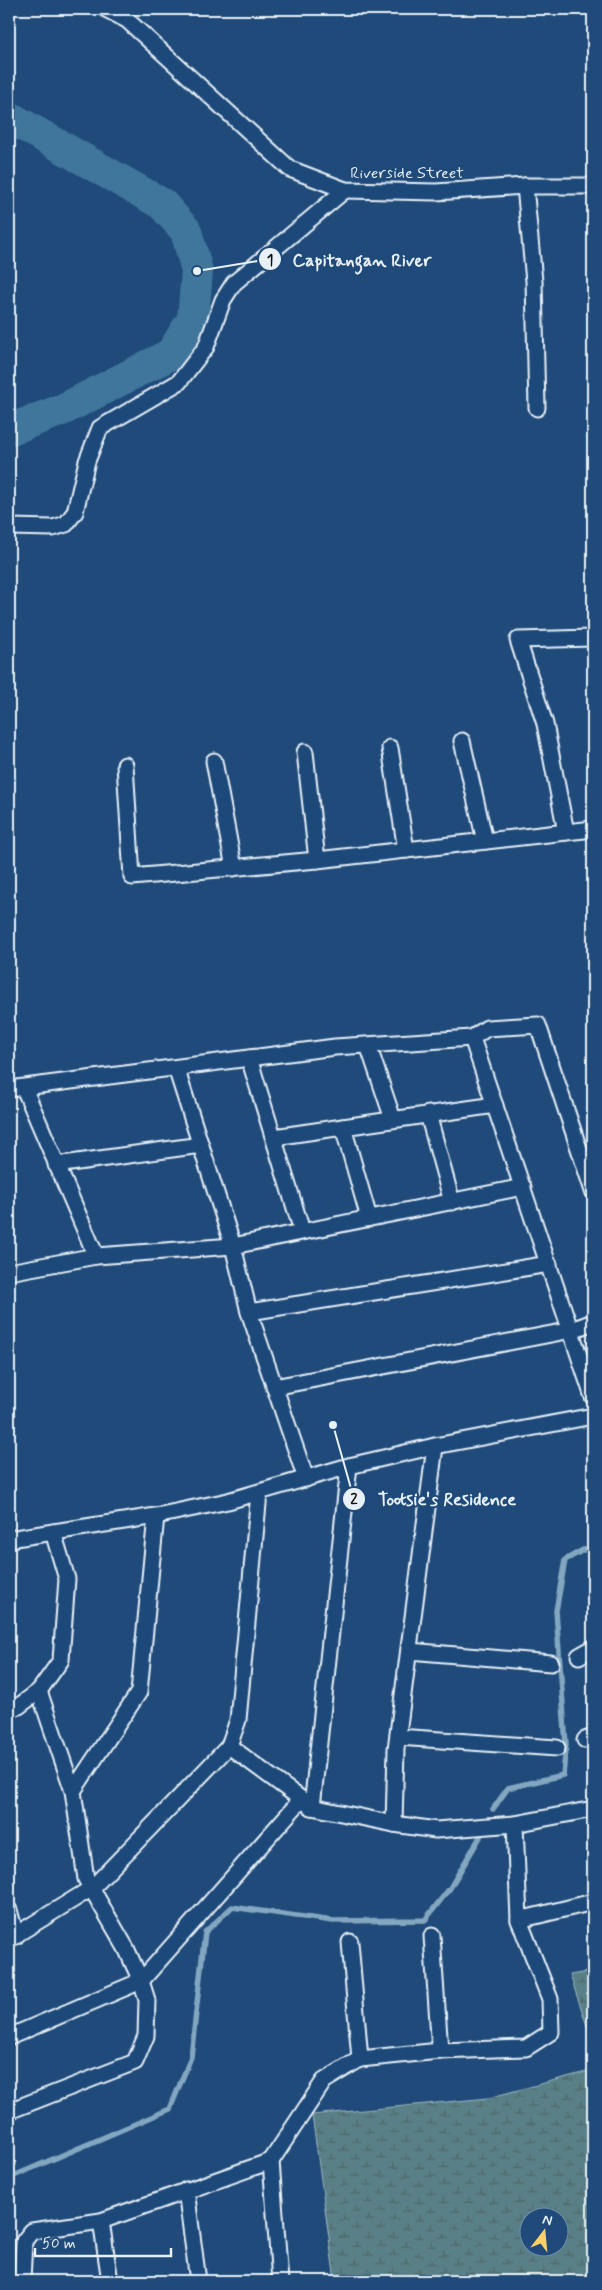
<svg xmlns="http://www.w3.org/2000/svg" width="602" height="2290" viewBox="0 0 602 2290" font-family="Mynerve,sans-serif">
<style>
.wetland{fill:url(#wetland-marsh);stroke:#a0b8bf;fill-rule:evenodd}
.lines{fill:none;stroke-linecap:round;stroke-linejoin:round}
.stream{stroke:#83a7c0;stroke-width:5.5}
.river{stroke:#3f769b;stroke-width:32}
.minor-casing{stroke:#e8f1f8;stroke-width:19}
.minor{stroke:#1f4a7a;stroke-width:15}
.labels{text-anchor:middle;stroke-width:4;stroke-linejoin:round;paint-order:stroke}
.street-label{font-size:16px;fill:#e8f1f8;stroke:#1f4a7a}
.leader{fill:none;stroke:#e8f1f8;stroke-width:2}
.callout-dot{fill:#e8f1f8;stroke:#1f4a7a;stroke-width:2}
.mark-label{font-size:15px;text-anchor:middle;font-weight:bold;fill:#111}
.callout-label{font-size:18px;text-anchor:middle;font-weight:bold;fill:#e8f1f8;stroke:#1f4a7a;stroke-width:4;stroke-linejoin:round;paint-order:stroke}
</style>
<defs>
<pattern id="wetland-marsh" width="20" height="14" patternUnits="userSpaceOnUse" patternTransform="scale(1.25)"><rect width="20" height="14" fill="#598086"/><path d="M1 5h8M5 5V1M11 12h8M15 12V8" fill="none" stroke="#50676b"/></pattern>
</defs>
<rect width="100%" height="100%" fill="#1f4a7a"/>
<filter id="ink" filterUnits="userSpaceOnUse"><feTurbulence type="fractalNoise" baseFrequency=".02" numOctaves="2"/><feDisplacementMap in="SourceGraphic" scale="10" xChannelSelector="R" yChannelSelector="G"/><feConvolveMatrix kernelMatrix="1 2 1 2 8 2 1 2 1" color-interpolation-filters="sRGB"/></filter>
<g filter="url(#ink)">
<!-- wetland -->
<g class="wetland">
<path d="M593,1971V2044L570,1975Z"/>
<path d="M593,2070V2281H335L312,2115L488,2098ZM530,2218H560V2248H530Z"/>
</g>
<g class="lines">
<!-- stream -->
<g class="stream">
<path d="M493,1809L508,1788L563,1775L566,1745L556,1611L565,1560L583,1550L593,1549"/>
<path d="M9,2178L170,2109L191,2057L205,1932L232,1907L333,1921L425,1920L450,1888L480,1837"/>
</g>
<!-- river -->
<path class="river" d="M9,117L162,204L186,231L197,271L193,319L171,354L64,409L9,430"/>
<!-- minor casing -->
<g class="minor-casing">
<g id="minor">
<path d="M106,9L127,20L290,169L345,190L436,192L525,186H593"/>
<path d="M525,186L534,281L537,408"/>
<path d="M9,527L53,528L66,524L75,512L87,461L100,428L179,382L206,347L223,300L234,283L345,190"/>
<path d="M462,741L485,841"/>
<path d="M390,748L406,850"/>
<path d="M305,752L317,860"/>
<path d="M214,761L234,868"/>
<path d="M125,765L132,877L317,860L593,829"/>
<path d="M566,832L545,724L518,640L593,638"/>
<path d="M472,1038L593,1397"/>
<path d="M368,1045L393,1119"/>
<path d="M249,1058L302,1231"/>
<path d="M176,1068L233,1246L249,1312L306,1479"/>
<path d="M24,1088L96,1256"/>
<path d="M9,1089L335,1047L472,1038L487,1028L538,1025L593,1191"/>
<path d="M428,1114L452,1202"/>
<path d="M343,1127L369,1218"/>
<path d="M274,1137L495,1105"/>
<path d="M56,1165L201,1145"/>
<path d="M9,1272L96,1256L233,1246L523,1187"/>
<path d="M249,1312L549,1264"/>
<path d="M274,1387L572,1330L593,1322"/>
<path d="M9,1539L156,1516L228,1501L349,1466L435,1446L593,1416"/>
<path d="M409,1651L551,1663"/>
<path d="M579,1656L593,1648"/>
<path d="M9,1710L19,1706L39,1691L61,1660L67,1579L53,1532"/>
<path d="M398,1737L557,1748"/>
<path d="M585,1740L593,1737"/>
<path d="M229,1746L312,1807L394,1824L436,1830L515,1824L593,1809"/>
<path d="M73,1791L139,1692L156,1516"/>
<path d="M312,1807L349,1466"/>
<path d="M394,1824L396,1749L435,1446"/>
<path d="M9,1910L16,1936"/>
<path d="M519,1920L593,1902"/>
<path d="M432,1936L440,2051"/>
<path d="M9,1939L92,1888L229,1746L238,1720L259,1493"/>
<path d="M350,1942L360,2059"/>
<path d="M9,2037L141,1981L301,1800"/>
<path d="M9,2111L135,2062L146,2036L147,2000L141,1981L126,1948L86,1879L73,1791L39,1691"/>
<path d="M271,2161L280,2281"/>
<path d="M186,2190L198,2281"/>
<path d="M101,2221L110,2281"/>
<path d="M22,2281L24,2241L32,2231L101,2221L271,2161L324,2081L360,2059L440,2051L526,2048L551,2032L550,1999L519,1920L515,1824"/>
</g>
</g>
<!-- minor -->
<use href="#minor" class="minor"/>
</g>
</g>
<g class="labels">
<!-- street labels -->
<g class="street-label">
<text x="407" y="178">Riverside Street</text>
</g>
</g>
<!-- callouts -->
<path class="leader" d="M197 271L270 259M333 1425L354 1499"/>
<g class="callout-dot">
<circle cx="197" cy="271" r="5"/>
<circle cx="333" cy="1425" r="5"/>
<circle cx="270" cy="259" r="12"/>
<circle cx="354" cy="1499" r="12"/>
</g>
<g class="mark-label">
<text x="270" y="265">1</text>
<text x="354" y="1504">2</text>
</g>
<g class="callout-label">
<text x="362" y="266">Capitangan River</text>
<text x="447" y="1505">Tootsie's Residence</text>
</g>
<!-- margin -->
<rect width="602" height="2290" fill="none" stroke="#1f4a7a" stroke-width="30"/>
<rect x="15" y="15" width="572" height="2260" fill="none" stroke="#e8f1f8" stroke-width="2" filter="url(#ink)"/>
<!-- north arrow -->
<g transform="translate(544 2232) rotate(16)"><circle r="24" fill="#1f4a7a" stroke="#6f8dac"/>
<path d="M0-4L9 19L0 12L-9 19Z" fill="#ffd166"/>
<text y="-8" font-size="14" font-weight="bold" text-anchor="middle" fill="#e8f1f8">N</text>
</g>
<!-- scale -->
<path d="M35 2248v8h136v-8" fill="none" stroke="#e8f1f8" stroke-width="2.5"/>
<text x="42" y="2248" font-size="15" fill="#e8f1f8" stroke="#1f4a7a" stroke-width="4" paint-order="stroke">50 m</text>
</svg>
